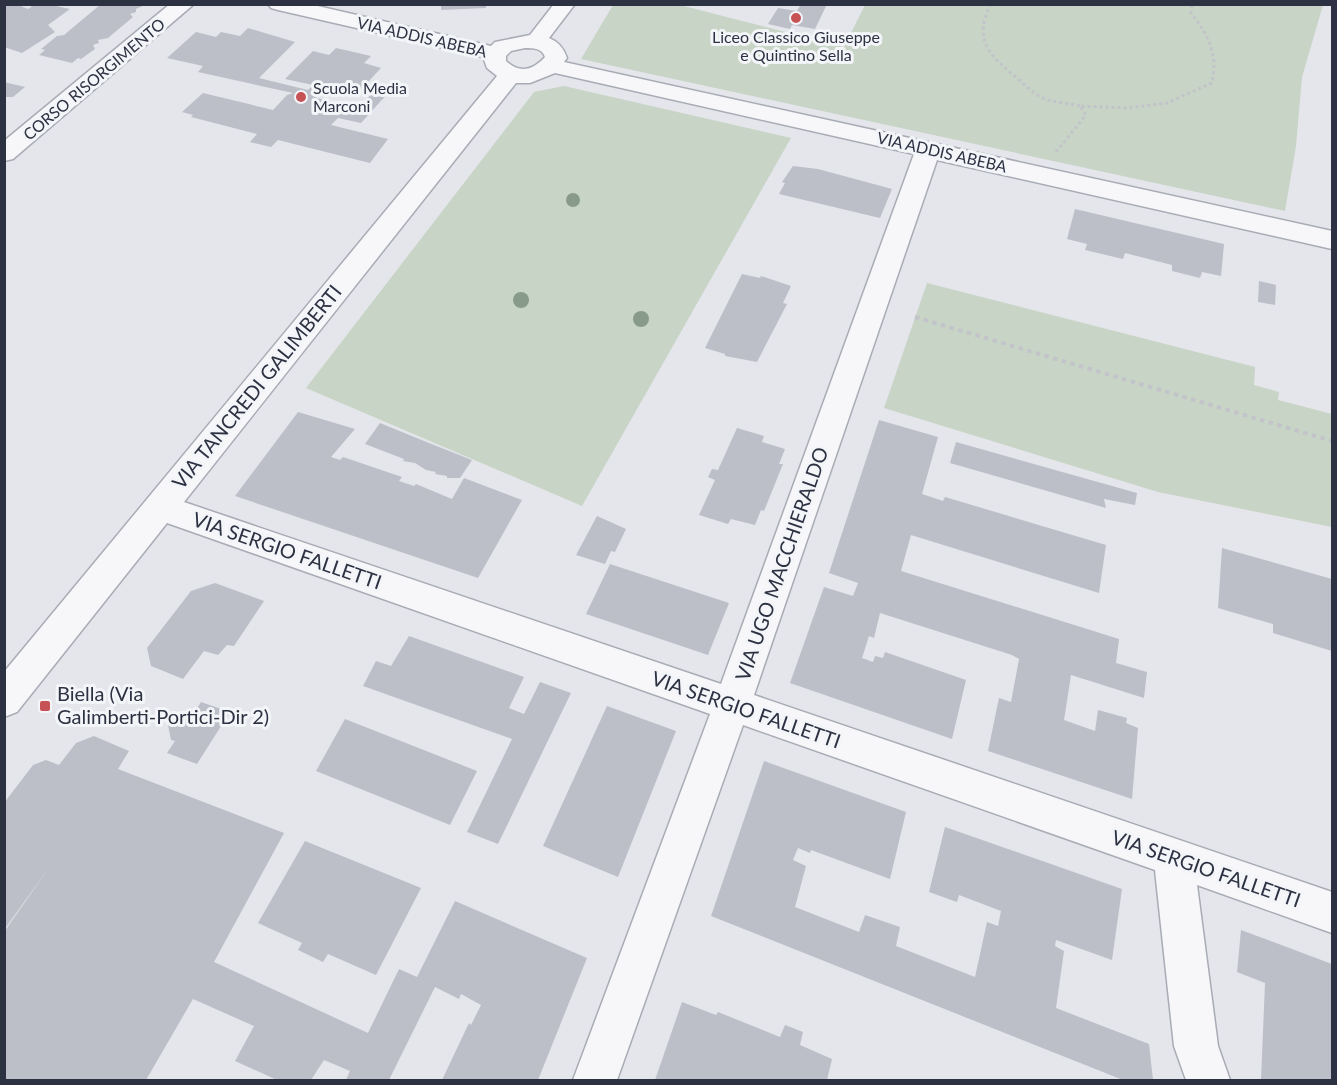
<svg xmlns="http://www.w3.org/2000/svg" width="1337" height="1085" viewBox="0 0 1337 1085" font-family="Lato,sans-serif">
<style>
.green{fill:#c8d4c6}
.building{fill:#bcbfc8}
.lines{fill:none;stroke-linecap:round;stroke-linejoin:round}
.minor-casing{stroke:#a9acb5;stroke-width:3}
.path-far1{stroke:#c2c4ca;stroke-width:3;stroke-dasharray:3 3;stroke-linecap:butt}
.path{stroke:#c2c4ca;stroke-width:4;stroke-dasharray:4.5 4.5;stroke-linecap:butt}
.minor{fill:#f7f7fa;fill-rule:evenodd}
.tree{fill:#889b8a}
.poi-dot{fill:#c75256;stroke:#f4f5f8;stroke-width:2}
.labels{text-anchor:middle;stroke-width:6;stroke-linejoin:round;paint-order:stroke}
.far-street-label{font-size:16px;fill:#2d3243;stroke:#f4f5f8}
.far-poi-label{font-size:16px;fill:#2d3243;stroke:#f4f5f8}
.street-label{font-size:20px;fill:#2d3243;stroke:#f4f5f8}
.poi-label{font-size:20px;fill:#2d3243;stroke:#f4f5f8;text-anchor:start}
</style>
<rect width="100%" height="100%" fill="#e4e6eb"/>
<!-- green -->
<g class="green">
<path d="M613,5H680L844,47L865,5H1323L1302,77L1296,146L1285,211L581,59Z"/>
<path d="M564,86L791,138L582,506L306,388L534,92Z"/>
<path d="M927,283L1255,367L1254,385L1279,392L1278,400L1332,414V527L1158,492L884,408Z"/>
</g>
<!-- building -->
<g class="building">
<path d="M4,4H16L28,9L35,4H58L56,6L70,9L48,25L55,32L22,53L4,47Z"/>
<path d="M101,4H147L136,9V12L130,14L133,17L108,38L98,40L99,43L93,45L95,49L81,59L78,58L72,63L39,55L45,50L41,49L57,36L64,35Z"/>
<path d="M441,4H486V8L441,10Z"/>
<path d="M801,4H827L815,29L792,25L790,29L768,24L778,8L797,11Z"/>
<path d="M248,28L295,42L259,78L308,90L313,85L285,79L313,51L329,55L336,48L371,56L364,63L381,68L355,96L325,89L316,98L359,108L375,90L388,93L361,123L338,118L331,125L388,139L370,163L278,140L271,147L250,142L257,134L191,117L193,115L182,112L203,93L273,110L287,95L293,93L198,72L203,66L167,58L196,32L216,37L221,32L240,36Z"/>
<path d="M4,82L25,87L13,97H4Z"/>
<path d="M793,166L818,169L892,189L880,218L779,194L785,183L782,182Z"/>
<path d="M1075,209L1224,244L1221,276L1202,272L1200,278L1172,271V265L1125,253L1123,259L1085,250L1087,244L1067,239Z"/>
<path d="M742,274L760,278L761,276L791,286L783,303L787,304L757,362L725,356V354L705,348Z"/>
<path d="M1259,281L1276,285L1275,305L1258,302Z"/>
<path d="M298,412L355,429L331,457L340,460L343,457L402,477L399,481L414,486L416,484L452,499L464,478L522,500L478,578L235,496Z"/>
<path d="M879,420L938,437L922,494L943,501L945,497L1106,545L1099,593L911,535L901,571L1119,639L1116,663L1147,672L1144,698L1071,675L1064,720L1095,731L1098,710L1127,718L1126,723L1138,728L1132,799L988,751L999,698L1011,702L1019,659L1012,655L880,613L874,638L869,636L862,658L873,662L875,656L883,658L885,652L966,680L952,739L790,683L824,587L853,596L858,583L829,573Z"/>
<path d="M380,423L429,443L472,460L460,478H447V476L435,474L436,472L426,470L415,463L403,461L404,459L365,444Z"/>
<path d="M737,428L764,436L762,442L785,449L779,464H783L764,511L761,510L755,525L731,519L728,524L699,515L715,480L708,477L712,469L718,470Z"/>
<path d="M956,442L1137,493L1135,505L1104,499L1106,508L950,463Z"/>
<path d="M597,516L626,529L615,552L611,551L605,564L576,555Z"/>
<path d="M1222,548L1332,579V651L1273,633V624L1218,608Z"/>
<path d="M610,564L729,603L708,655L586,614Z"/>
<path d="M215,583L264,601L234,646L227,645L218,655L204,651L183,679L151,666L147,648L191,591Z"/>
<path d="M409,636L524,677L509,708L524,714L540,682L571,693L498,844L467,832L512,739L363,686L376,661L391,666Z"/>
<path d="M201,702L230,712L197,764L167,753L175,741L171,740L168,725L173,719L189,711L194,713Z"/>
<path d="M607,706L676,731L618,877L543,846Z"/>
<path d="M345,719L477,771L450,825L316,771Z"/>
<path d="M94,736L129,751L118,769L284,833L214,962L368,1033L399,969L417,977L455,901L587,958L538,1080H442L469,1023L471,1025L481,1005L461,994L459,999L435,987L389,1080H346L350,1071L324,1060L311,1080H277L235,1061L254,1026L193,999L146,1080H4V932L51,865L4,930V803L33,765L46,760L59,765L76,743Z"/>
<path d="M764,761L906,812L890,879L811,850L810,853L798,848L793,860L806,866L795,907L859,932L865,915L900,927L896,946L975,977L987,922L998,926L1001,911L959,895L957,902L929,892L945,827L1122,889L1112,960L1056,940L1055,946L1064,951L1056,1008L1149,1044L1153,1080H1123L711,916Z"/>
<path d="M305,841L421,888L376,975L328,954L323,962L298,950L302,943L258,923Z"/>
<path d="M1241,930L1332,964V1080H1261L1265,983L1237,972Z"/>
<path d="M682,1002L716,1015L718,1012L780,1037L785,1025L803,1032L800,1045L832,1059L827,1080H655Z"/>
</g>
<g class="lines">
<!-- minor casing -->
<g class="minor-casing">
<g id="minor">
<path d="M170,4H194L13,159L4,161V141Z"/>
<path d="M268,4H309L491,46L495,42L530,35L554,4H575L549,38C559,42 564,49 567,58L564,62L1332,231V249L937,160L754,695L1332,892V933L1197,885L1218,1046L1230,1080H1186L1174,1046L1155,870L743,725L617,1080H573L710,714L167,523L17,712L4,717V672L497,76L487,68L483,57L278,10L271,8ZM525,48C533,48 542,48 545,57C533,70 520,74 506,61V56L511,51ZM555,73L914,154L721,684L184,502L516,83H530Z"/>
</g>
</g>
<!-- path-far1 -->
<g class="path-far1">
<path d="M991,4C972,40 990,56 1017,78C1026,85 1033,94 1043,98C1055,103 1068,103 1080,106"/>
<path d="M1056,152L1086,115L1080,106L1127,108L1167,103L1212,83C1218,54 1209,36 1191,13L1192,4"/>
</g>
<!-- path -->
<path class="path" d="M915,317L1332,441"/>
<!-- minor -->
<use href="#minor" class="minor"/>
</g>
<!-- trees -->
<g class="tree">
<circle cx="573" cy="200" r="7"/>
<circle cx="521" cy="300" r="8"/>
<circle cx="641" cy="319" r="8"/>
</g>
<!-- markers -->
<g class="poi-dot">
<circle cx="796" cy="18" r="6"/>
<circle cx="301" cy="97" r="6"/>
<rect x="39" y="700" width="12" height="12" rx="3"/>
</g>
<g class="labels">
<!-- far-street labels -->
<g class="far-street-label">
<text transform="translate(422 37) rotate(13)" y="6">VIA ADDIS ABEBA</text>
<text transform="translate(94 79) rotate(-40)" y="6">CORSO RISORGIMENTO</text>
<text transform="translate(942 152) rotate(13)" y="6">VIA ADDIS ABEBA</text>
</g>
<!-- far-poi labels -->
<g class="far-poi-label">
<text x="796" y="43">Liceo Classico Giuseppe<tspan x="796" dy="18">e Quintino Sella</tspan></text>
<text x="313" y="94" text-anchor="start">Scuola Media<tspan x="313" dy="18">Marconi</tspan></text>
</g>
<!-- street labels -->
<g class="street-label">
<text transform="translate(257 387) rotate(-51)" y="7">VIA TANCREDI GALIMBERTI</text>
<text transform="translate(287 551) rotate(19)" y="7">VIA SERGIO FALLETTI</text>
<text transform="translate(782 564) rotate(-71)" y="7">VIA UGO MACCHIERALDO</text>
<text transform="translate(746 710) rotate(19)" y="7">VIA SERGIO FALLETTI</text>
<text transform="translate(1206 869) rotate(19)" y="7">VIA SERGIO FALLETTI</text>
</g>
<!-- poi labels -->
<g class="poi-label">
<text x="57" y="701">Biella (Via<tspan x="57" dy="23">Galimberti-Portici-Dir 2)</tspan></text>
</g>
</g>
<!-- border -->
<rect width="1337" height="1085" fill="none" stroke="#2d3243" stroke-width="12"/>
</svg>
